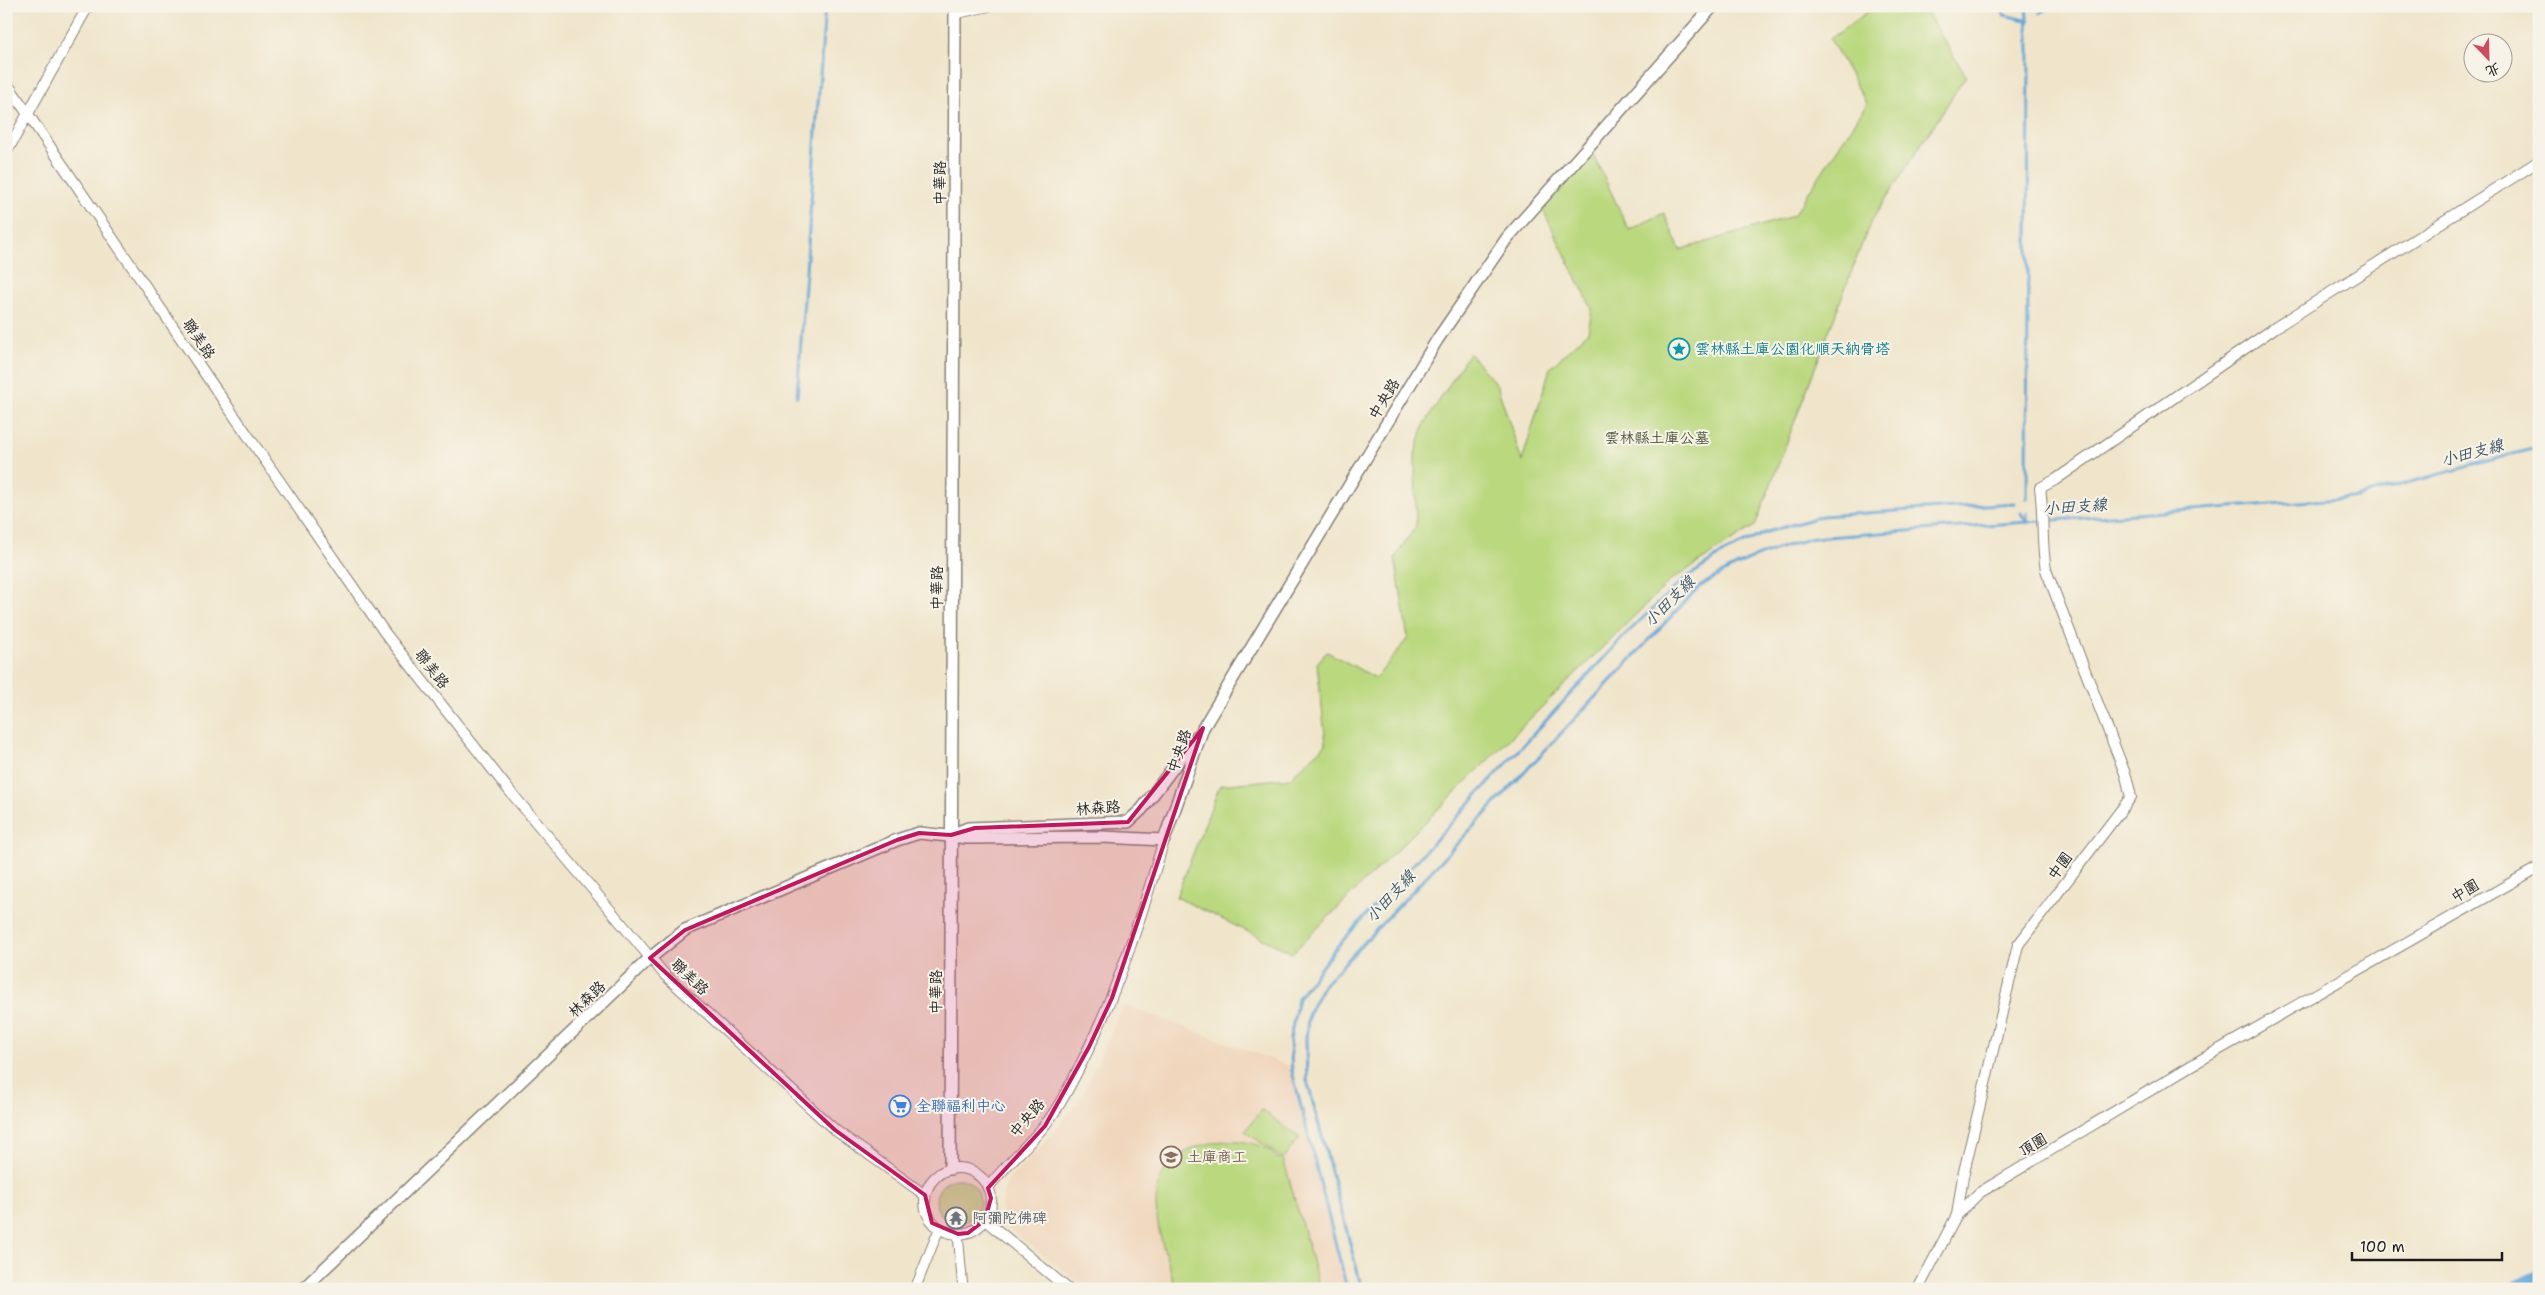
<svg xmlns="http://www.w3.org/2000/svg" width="2545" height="1295" viewBox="0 0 2545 1295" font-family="'Shantell Sans','LXGW WenKai TC',sans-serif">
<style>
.built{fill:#f0d6bc}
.green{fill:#bad87e;stroke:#6b7a4d}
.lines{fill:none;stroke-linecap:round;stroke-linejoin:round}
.stream{stroke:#63a7d8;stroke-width:3}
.river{stroke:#63a7d8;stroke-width:18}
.minor-casing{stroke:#868074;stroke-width:11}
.tertiary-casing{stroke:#868074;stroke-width:12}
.secondary-casing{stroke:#868074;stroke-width:14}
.minor{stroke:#fff;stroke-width:9}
.tertiary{stroke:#fff;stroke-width:10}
.secondary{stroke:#fff;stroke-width:11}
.marked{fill:#c2185b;fill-opacity:0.2;stroke:#c2185b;stroke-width:4;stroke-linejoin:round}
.labels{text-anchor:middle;stroke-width:4;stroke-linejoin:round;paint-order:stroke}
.street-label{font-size:15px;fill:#1c1c1c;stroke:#f7f3e8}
.culture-label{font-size:15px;fill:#0d838f;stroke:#f7f3e8;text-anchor:start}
.park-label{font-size:15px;fill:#4b5439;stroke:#f7f3e8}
.shop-label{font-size:15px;fill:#366cbe;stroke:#f7f3e8;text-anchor:start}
.education-label{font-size:15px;fill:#785e54;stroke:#f7f3e8;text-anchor:start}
.worship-label{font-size:15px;fill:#5b616d;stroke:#f7f3e8;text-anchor:start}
.water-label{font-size:16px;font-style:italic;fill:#385467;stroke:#f7f3e8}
</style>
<rect width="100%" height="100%" fill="#f7f3e8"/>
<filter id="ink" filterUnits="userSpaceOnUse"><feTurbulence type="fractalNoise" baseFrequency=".02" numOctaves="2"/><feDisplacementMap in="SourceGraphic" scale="10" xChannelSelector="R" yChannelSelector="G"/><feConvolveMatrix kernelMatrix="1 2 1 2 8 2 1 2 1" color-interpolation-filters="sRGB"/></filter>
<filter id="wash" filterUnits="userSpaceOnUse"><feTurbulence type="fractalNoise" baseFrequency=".0096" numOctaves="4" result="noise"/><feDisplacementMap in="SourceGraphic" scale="20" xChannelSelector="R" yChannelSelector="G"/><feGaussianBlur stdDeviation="1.12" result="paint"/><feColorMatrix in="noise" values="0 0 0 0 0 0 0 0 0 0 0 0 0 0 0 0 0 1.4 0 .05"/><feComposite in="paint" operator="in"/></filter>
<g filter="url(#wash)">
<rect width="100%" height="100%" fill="#f0e5cb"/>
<!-- built -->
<path class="built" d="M1124,1005L1290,1066L1345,1289H1087L1009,1229L1001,1206L1007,1181L1054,1133L1081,1097Z"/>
<!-- green -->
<g class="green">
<path d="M1876,6H1923L1966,76L1870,223L1755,526L1670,581L1292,953L1176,897L1220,785L1290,778L1326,744L1317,663L1327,652L1376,678L1408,638L1395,558L1416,526L1415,454L1424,425L1469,353L1497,385L1522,461L1550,368L1588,332L1592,309L1542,208L1591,150L1629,230L1664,213L1680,250L1793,216L1867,104L1830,39Z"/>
<path d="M1262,1110L1300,1138L1283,1158L1320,1289H1176C1167,1255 1148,1215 1160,1180C1172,1141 1253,1126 1278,1159L1282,1158L1245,1131Z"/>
<circle cx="958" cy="1201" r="22"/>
</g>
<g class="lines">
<!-- stream -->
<g class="stream">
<path d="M2001,6L2004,15L2029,21"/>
<path d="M2026,6L2029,38L2027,499"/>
<path d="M2040,13L2050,6"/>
<path d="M797,397L825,6"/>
<path d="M2021,513L2027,523"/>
<path d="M2027,513V522"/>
<path d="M1347,1289L1292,1071L1290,1039L1298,998L1334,950L1625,635L1682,581L1723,553L1767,532L1822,516L2015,503"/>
<path d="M1362,1289L1307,1080L1306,1038L1309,1012L1323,986L1698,588C1734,564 1771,549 1813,538L2352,498L2539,447"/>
</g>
<!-- river -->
<path class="river" d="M2518,1289L2539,1279"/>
</g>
</g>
<g filter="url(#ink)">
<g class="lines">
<!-- minor casing -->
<g class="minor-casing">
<g id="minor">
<path d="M955,14L991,6"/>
<path d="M958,1234L963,1289"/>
<path d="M915,1289L939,1229"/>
</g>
</g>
<!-- tertiary casing -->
<g class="tertiary-casing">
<g id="tertiary">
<path d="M6,82L210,381L385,633L508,789L665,975L835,1130L925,1195"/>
<path d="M6,153L88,6"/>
<circle cx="958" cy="1201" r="33"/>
<path d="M988,1188C1005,1165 1026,1148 1044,1126C1059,1108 1070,1085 1081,1064C1117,993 1141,917 1164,840"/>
<path d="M1957,1215L1963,1176L2018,945L2131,797L2126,776L2046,570C2041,543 2044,516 2040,488L2055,480L2276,327L2539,161"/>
<path d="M985,1220L1068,1289"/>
<path d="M1918,1289L1957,1215L1979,1193L2199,1061L2539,867"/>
</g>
</g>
<!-- secondary casing -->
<g class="secondary-casing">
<g id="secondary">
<path d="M951,835L968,828L1128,822L1142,809L1197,736"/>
<path d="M950,1169L955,6"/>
<path d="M303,1289L650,958L685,930L897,840L919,833L968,838L1102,837L1164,840L1203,728L1437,340L1507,238L1713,6"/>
</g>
</g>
<!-- minor -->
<use href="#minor" class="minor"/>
<!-- tertiary -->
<use href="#tertiary" class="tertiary"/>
<!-- secondary -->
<use href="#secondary" class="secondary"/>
</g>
</g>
<!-- marked area -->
<path class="marked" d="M1203,728L1112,998L1089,1047L1045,1126L988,1188L991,1198L985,1220L968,1233L958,1234L932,1223L925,1195L835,1130L650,958L685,930L897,840L919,833L951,835L975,828L1128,822Z"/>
<!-- icons -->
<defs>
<g id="sight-ring" transform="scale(1.125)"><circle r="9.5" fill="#f7f3e8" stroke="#0f9aa8" stroke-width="1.5"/><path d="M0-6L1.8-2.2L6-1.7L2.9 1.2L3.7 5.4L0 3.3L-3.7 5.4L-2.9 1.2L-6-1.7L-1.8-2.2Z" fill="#0f9aa8"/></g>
<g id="supermarket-ring" transform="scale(1.125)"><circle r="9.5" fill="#f7f3e8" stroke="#3f7fe0" stroke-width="1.5"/><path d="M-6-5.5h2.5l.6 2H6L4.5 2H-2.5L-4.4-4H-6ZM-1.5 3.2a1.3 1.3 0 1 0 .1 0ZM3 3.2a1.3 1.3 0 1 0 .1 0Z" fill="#3f7fe0"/></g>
<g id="school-ring" transform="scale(1.125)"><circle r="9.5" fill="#f7f3e8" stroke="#8d6e63" stroke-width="1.5"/><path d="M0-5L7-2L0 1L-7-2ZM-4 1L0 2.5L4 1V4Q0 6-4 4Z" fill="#8d6e63"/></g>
<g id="temple-ring" transform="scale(1.125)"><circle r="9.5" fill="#f7f3e8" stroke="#6b7280" stroke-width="1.5"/><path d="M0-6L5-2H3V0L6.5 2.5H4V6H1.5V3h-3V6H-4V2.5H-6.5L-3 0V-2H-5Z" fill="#6b7280"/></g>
</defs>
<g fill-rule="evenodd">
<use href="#sight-ring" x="1679" y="349"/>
<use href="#supermarket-ring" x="900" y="1106"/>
<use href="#school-ring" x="1171" y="1157"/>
<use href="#temple-ring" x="956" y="1218"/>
</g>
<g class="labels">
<!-- street labels -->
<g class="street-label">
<text transform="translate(940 183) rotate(-90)" y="5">中華路</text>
<text transform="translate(199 339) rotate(56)" y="5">聯美路</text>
<text transform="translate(1384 399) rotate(-59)" y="5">中央路</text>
<text transform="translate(937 588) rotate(-90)" y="5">中華路</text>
<text transform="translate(432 669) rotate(52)" y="5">聯美路</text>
<text transform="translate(1179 751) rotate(-71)" y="5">中央路</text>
<text transform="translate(1098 808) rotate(-4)" y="5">林森路</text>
<text transform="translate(2060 866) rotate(-53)" y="5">中圍</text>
<text transform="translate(2465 891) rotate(-30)" y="5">中圍</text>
<text transform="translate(690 977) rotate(43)" y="5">聯美路</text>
<text transform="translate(936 992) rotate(-90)" y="5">中華路</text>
<text transform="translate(587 999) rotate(-44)" y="5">林森路</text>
<text transform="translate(1027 1118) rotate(-50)" y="5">中央路</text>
<text transform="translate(2033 1145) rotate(-30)" y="5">頂圍</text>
</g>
<!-- culture labels -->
<g class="culture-label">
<text x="1695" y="354">雲林縣土庫公園化順天納骨塔</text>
</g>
<!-- park labels -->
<g class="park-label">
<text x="1657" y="443">雲林縣土庫公墓</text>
</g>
<!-- shop labels -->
<g class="shop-label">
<text x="916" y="1111">全聯福利中心</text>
</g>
<!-- education labels -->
<g class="education-label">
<text x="1187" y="1162">土庫商工</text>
</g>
<!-- worship labels -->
<g class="worship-label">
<text x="972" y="1223">阿彌陀佛碑</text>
</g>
<!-- water labels -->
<g class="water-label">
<text transform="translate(2472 452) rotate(-15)" y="6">小田支線</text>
<text transform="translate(2075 506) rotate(-4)" y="6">小田支線</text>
<text transform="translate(1669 601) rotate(-45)" y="6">小田支線</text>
<text transform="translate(1390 896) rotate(-47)" y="6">小田支線</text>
</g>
</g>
<!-- margin -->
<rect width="2545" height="1295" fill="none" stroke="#f7f3e8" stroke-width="25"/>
<!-- north arrow -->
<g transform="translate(2488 58) rotate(157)"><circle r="24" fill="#f7f3e8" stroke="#9f9d96"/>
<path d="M0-4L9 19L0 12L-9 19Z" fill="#d1495b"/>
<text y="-8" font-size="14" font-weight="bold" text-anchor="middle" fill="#1c1c1c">北</text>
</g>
<!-- scale -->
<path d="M2352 1252v8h150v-8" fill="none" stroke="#1c1c1c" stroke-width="2.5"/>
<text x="2360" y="1252" font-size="15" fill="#1c1c1c" stroke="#f7f3e8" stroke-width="4" paint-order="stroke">100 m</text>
</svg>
